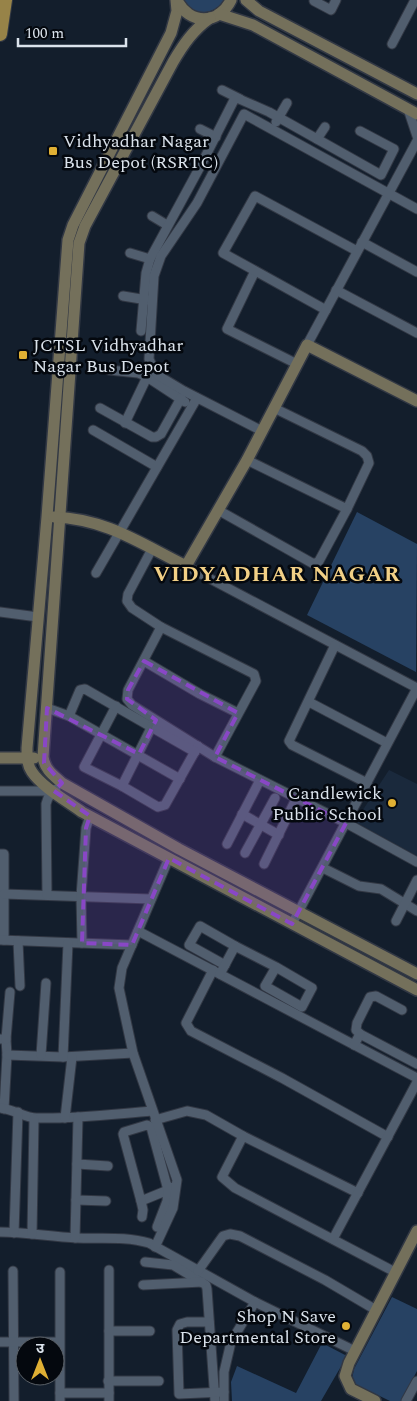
<svg xmlns="http://www.w3.org/2000/svg" width="417" height="1401" viewBox="0 0 417 1401" font-family="Spectral,'Noto Sans Devanagari',serif">
<style>
.built{fill:#1a293c}
.green{fill:#274263}
.lines{fill:none;stroke-linecap:round;stroke-linejoin:round}
.street-casing{stroke:#323844;stroke-width:11}
.secondary-casing{stroke:#323844;stroke-width:14}
.primary-casing{stroke:#323844;stroke-width:16}
.street{stroke:#515e6e;stroke-width:9}
.secondary{stroke:#74705b;stroke-width:11}
.primary{stroke:#978348;stroke-width:14}
.marked{fill:#8947c6;fill-opacity:0.2;stroke:#8947c6;stroke-width:4;stroke-dasharray:10 6;stroke-linejoin:round}
.poi-dot{fill:#e0b034;stroke:#04080e;stroke-width:2}
.labels{text-anchor:middle;stroke-width:5;stroke-linejoin:round;paint-order:stroke}
.poi-label{font-size:18px;fill:#dbe3ec;stroke:#04080e;text-anchor:start}
.district-label{font-size:22px;font-weight:bold;letter-spacing:1px;fill:#f2d086;stroke:#04080e}
</style>
<rect width="100%" height="100%" fill="#131e2c"/>
<!-- built -->
<path class="built" d="M389,770L417,784V856L355,822Z"/>
<!-- green -->
<g class="green">
<path d="M183,0H224C214,16 192,17 183,0Z"/>
<path d="M357,512L417,544L416,672L307,615Z"/>
<path d="M392,1297L417,1309V1371L401,1401H390L355,1384L352,1379L354,1369Z"/>
<path d="M322,1343L347,1356L321,1401H232L231,1382L237,1366L296,1393Z"/>
</g>
<g class="lines">
<!-- street casing -->
<g class="street-casing">
<g id="street">
<path d="M314,1L331,10L336,0"/>
<path d="M392,44L415,0"/>
<path d="M222,90L240,99"/>
<path d="M408,109L417,136"/>
<path d="M276,122L287,103"/>
<path d="M200,129L216,137"/>
<path d="M317,139L325,127"/>
<path d="M152,216L167,225"/>
<path d="M362,242L417,272"/>
<path d="M130,253L150,259"/>
<path d="M255,271L227,329L297,364"/>
<path d="M336,290L417,333"/>
<path d="M123,296L147,300"/>
<path d="M326,310L223,253L255,196L357,251"/>
<path d="M141,331L146,273L150,259L201,165L234,100L237,98L269,112L381,175L394,149L360,131"/>
<path d="M307,345L417,141"/>
<path d="M109,370L138,373L147,377L185,402"/>
<path d="M100,408L152,437H156L161,434L181,398"/>
<path d="M125,423L147,377"/>
<path d="M93,430L157,467"/>
<path d="M262,431L184,391L159,376L154,370L149,359L154,276L161,256L197,203L244,114L417,209"/>
<path d="M247,460L347,509L369,463L367,456L362,451L274,408"/>
<path d="M218,510L312,563H316L319,561L347,509"/>
<path d="M152,549L128,594L127,601L132,608L161,627L254,674L256,681L215,757"/>
<path d="M186,566L417,688"/>
<path d="M96,573L197,398"/>
<path d="M0,612L38,617"/>
<path d="M161,627L128,690L127,699L132,705L215,757L346,823L417,862"/>
<path d="M335,645L289,741L292,745L367,783"/>
<path d="M144,661L200,694L238,713"/>
<path d="M309,702L387,743"/>
<path d="M116,706L84,767L122,786L158,807L165,805L198,746"/>
<path d="M47,708L69,716L180,779"/>
<path d="M69,716L80,690L85,689L195,752"/>
<path d="M122,786L152,726"/>
<path d="M0,791H54"/>
<path d="M242,814L279,835"/>
<path d="M227,844L260,780"/>
<path d="M245,853L275,798"/>
<path d="M0,854H4V940"/>
<path d="M264,864L296,799"/>
<path d="M323,868L359,886L381,889L417,911"/>
<path d="M4,894L151,899"/>
<path d="M47,895L46,804L48,798L56,789"/>
<path d="M396,921L417,880"/>
<path d="M292,924L417,688"/>
<path d="M138,931L417,1078"/>
<path d="M0,940L132,945"/>
<path d="M18,941L20,986"/>
<path d="M82,943L81,896L86,828L90,816"/>
<path d="M225,965L189,945L200,926L235,946"/>
<path d="M213,970L186,1023L191,1031L282,1078L388,1137"/>
<path d="M220,974L235,946L276,967L265,986L302,1007L312,988L276,967"/>
<path d="M360,1034L417,1064"/>
<path d="M0,1039H6L7,1055L4,1109"/>
<path d="M6,1039L10,992"/>
<path d="M354,1045L360,1034L356,1030L357,1023L370,997L376,996L402,1010"/>
<path d="M7,1055L63,1057L133,1053"/>
<path d="M41,1055L46,983"/>
<path d="M63,1057L68,943"/>
<path d="M0,1108C13,1109 25,1118 37,1118C75,1119 114,1114 152,1111"/>
<path d="M65,1118L72,1057"/>
<path d="M155,1120L187,1111L206,1115L243,1136"/>
<path d="M77,1164L108,1166"/>
<path d="M358,1193L243,1136L222,1177L235,1188L395,1272"/>
<path d="M76,1200L106,1201"/>
<path d="M141,1201L168,1190L170,1187"/>
<path d="M142,1217L143,1210L141,1201L123,1134L124,1132L147,1125L151,1127L168,1190L167,1201L157,1227"/>
<path d="M0,1232C26,1232 51,1237 77,1238C101,1239 126,1236 149,1243L255,1302L355,1351"/>
<path d="M14,1233L18,1112"/>
<path d="M32,1234L34,1119"/>
<path d="M75,1238L78,1117"/>
<path d="M333,1239L417,1082"/>
<path d="M155,1247L173,1208L177,1180L133,1053L119,988L122,968L169,858"/>
<path d="M145,1262L173,1265L206,1285L207,1289L215,1401"/>
<path d="M13,1271L14,1401"/>
<path d="M198,1271L223,1236L230,1234L240,1236L325,1280L376,1310"/>
<path d="M143,1285L202,1282"/>
<path d="M209,1322H187L180,1324L177,1330L179,1394L224,1392"/>
<path d="M109,1331H150"/>
<path d="M0,1342H59"/>
<path d="M108,1381H159"/>
<path d="M60,1393H109"/>
<path d="M60,1401V1272"/>
<path d="M109,1401V1270"/>
<path d="M224,1401V1372L231,1342L255,1302"/>
<path d="M406,1401L417,1381"/>
</g>
</g>
<!-- secondary casing -->
<g class="secondary-casing">
<g id="secondary">
<path d="M176,0L177,11L171,33L73,225L68,240L47,517L27,748C27,757 27,765 32,772C42,787 67,801 82,812L417,990"/>
<path d="M177,0C189,25 219,25 231,0"/>
<path d="M246,0L259,11L417,94"/>
<path d="M219,14L253,25L417,114"/>
<path d="M210,18C193,30 183,45 173,62L85,226L79,243L43,757C45,770 53,775 62,783L179,849L417,974"/>
<path d="M54,517C107,519 141,544 186,566L247,460L307,345L417,401"/>
<path d="M0,758H34"/>
<path d="M375,1401L351,1389L345,1376L349,1363L417,1231"/>
</g>
</g>
<!-- primary casing -->
<g class="primary-casing">
<path id="primary" d="M0,34L5,0"/>
</g>
<!-- street -->
<use href="#street" class="street"/>
<!-- secondary -->
<use href="#secondary" class="secondary"/>
<!-- primary -->
<use href="#primary" class="primary"/>
</g>
<!-- marked area -->
<path class="marked" d="M144,661L238,713L215,757L346,823L292,924L169,858L132,945L82,943L86,828L90,816L54,791L62,783L44,763L47,708L139,754L156,720L127,699L128,690Z"/>
<!-- markers -->
<g class="poi-dot">
<rect x="48" y="146" width="10" height="10" rx="2.5"/>
<rect x="18" y="350" width="10" height="10" rx="2.5"/>
<circle cx="392" cy="803" r="5"/>
<circle cx="346" cy="1326" r="5"/>
</g>
<g class="labels">
<!-- poi labels -->
<g class="poi-label">
<text x="63" y="147">Vidhyadhar Nagar<tspan x="63" dy="21">Bus Depot (RSRTC)</tspan></text>
<text x="33" y="351">JCTSL Vidhyadhar<tspan x="33" dy="21">Nagar Bus Depot</tspan></text>
<text x="382" y="799" text-anchor="end">Candlewick<tspan x="382" dy="21">Public School</tspan></text>
<text x="336" y="1322" text-anchor="end">Shop N Save<tspan x="336" dy="21">Departmental Store</tspan></text>
</g>
<!-- district labels -->
<g class="district-label">
<text x="277" y="581">VIDYADHAR NAGAR</text>
</g>
</g>
<!-- north arrow -->
<g transform="translate(40 1361)"><circle r="24" fill="#04080e" stroke="#5a6067"/>
<path d="M0-4L9 19L0 12L-9 19Z" fill="#e0b034"/>
<text y="-8" font-size="14" font-weight="bold" text-anchor="middle" fill="#dbe3ec">उ</text>
</g>
<!-- scale -->
<path d="M18 38v8h108v-8" fill="none" stroke="#dbe3ec" stroke-width="2.5"/>
<text x="25" y="38" font-size="15" fill="#dbe3ec" stroke="#04080e" stroke-width="4" paint-order="stroke">100 m</text>
</svg>
